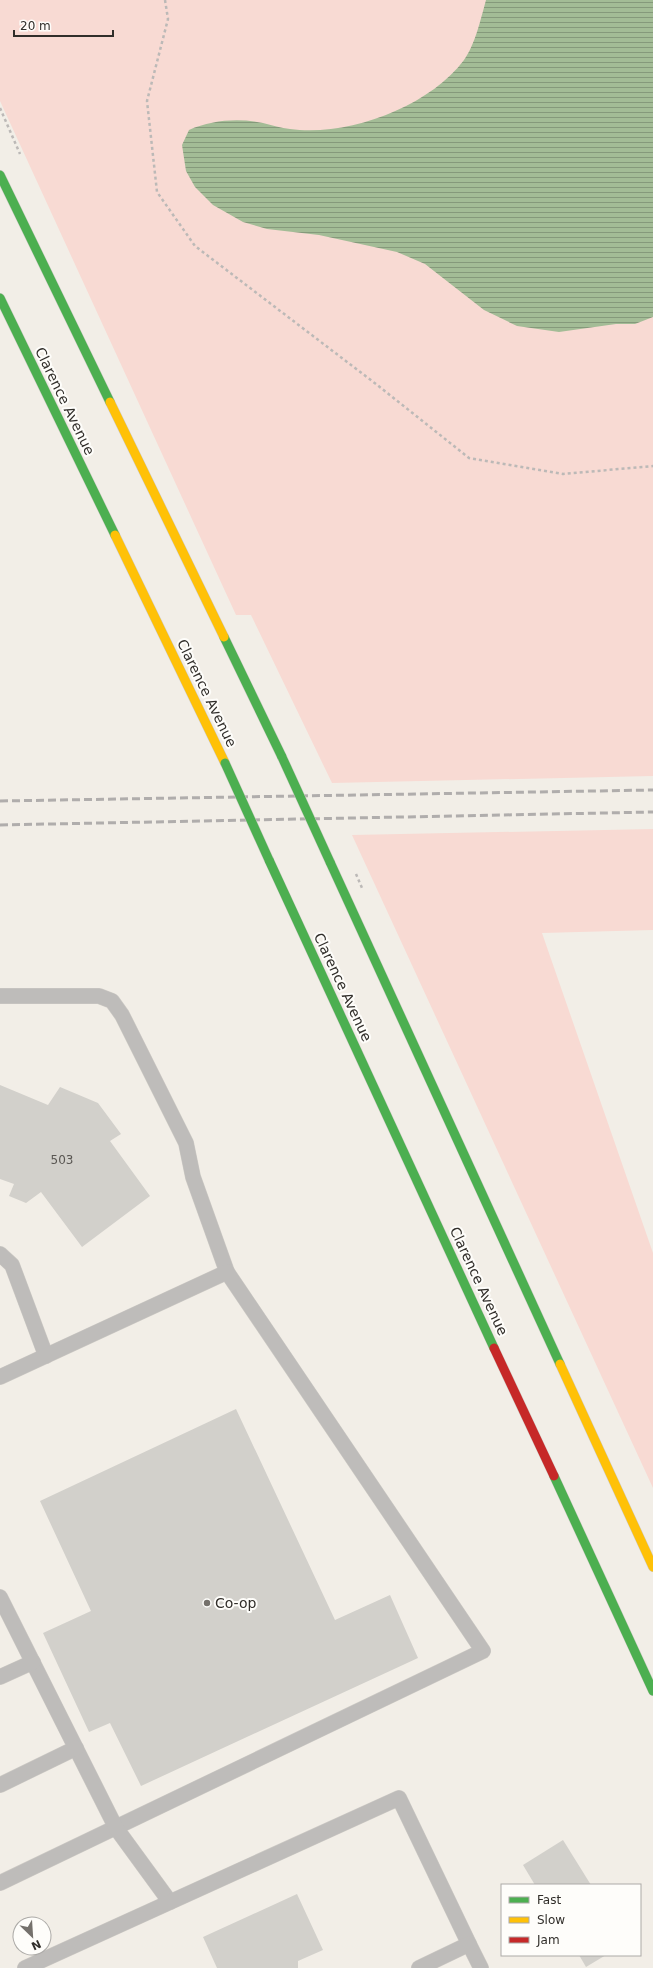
<svg xmlns="http://www.w3.org/2000/svg" width="653" height="1968" viewBox="0 0 653 1968" font-family="'DejaVu Sans',sans-serif">
<style>
.green{fill:#f8dad3}
.water{fill:url(#water-rules)}
.building{fill:#d2d0cb}
.lines{fill:none;stroke-linecap:round;stroke-linejoin:round}
.lane-casing{stroke:#cecbc6;stroke-width:16}
.fast-casing{stroke:#cecbc6;stroke-width:10}
.slow-casing{stroke:#cecbc6;stroke-width:10}
.jam-casing{stroke:#cecbc6;stroke-width:10}
.path{stroke:#bcb9b7;stroke-width:2.5;stroke-dasharray:3 3;stroke-linecap:butt}
.lane{stroke:#bebcba;stroke-width:15}
.fast{stroke:#4caf50;stroke-width:9}
.slow{stroke:#ffc107;stroke-width:9}
.jam{stroke:#c62828;stroke-width:9}
.rail{stroke:#b0adac;stroke-width:3;stroke-dasharray:8 4;stroke-linecap:butt}
.fast-bridge-casing{stroke:#cecbc6;stroke-width:10;stroke-linecap:butt}
.path-bridge{stroke:#bcb9b7;stroke-width:2.5;stroke-dasharray:3 3;stroke-linecap:butt}
.fast-bridge{stroke:#4caf50;stroke-width:9}
.poi-dot{fill:#75716c;stroke:#fefdfa;stroke-width:1.5}
.labels{text-anchor:middle;stroke-width:4;stroke-linejoin:round;paint-order:stroke}
.number-label{font-size:12px;fill:#595652}
.street-label{font-size:14px;fill:#312e2a;stroke:#fefdfa}
.poi-label{font-size:14px;fill:#312e2a;stroke:#fefdfa;text-anchor:start}
</style>
<defs>
<pattern id="water-rules" width="6" height="5" patternUnits="userSpaceOnUse"><rect width="6" height="5" fill="#a3bc96"/><path d="M0 2.5h6" fill="none" stroke="#85997b"/></pattern>
</defs>
<rect width="100%" height="100%" fill="#f2eee7"/>
<!-- green -->
<g class="green">
<path d="M0,0H653V776L332,783L251,615H236L0,101Z"/>
<path d="M653,829V930L542,933L653,1253V1488L352,835Z"/>
</g>
<!-- water -->
<path class="water" d="M486,0H653V317L635,324H616L559,332L517,326L484,310L425,264L397,252L319,235L267,229L243,222L213,205L195,187L186,171L182,145L189,130C212,120 238,118 263,123C272,125 281,128 290,129C348,137 429,107 464,60C475,45 481,18 486,0Z"/>
<!-- building -->
<g class="building">
<path d="M0,1085L48,1105L60,1087L98,1103L121,1134L110,1141L150,1196L82,1247L41,1192L26,1203L9,1196L14,1184L0,1179Z"/>
<path d="M236,1409L335,1620L390,1595L418,1658L141,1786L110,1723L89,1732L43,1633L91,1611L40,1501Z"/>
<path d="M563,1840L591,1885H535L523,1865Z"/>
<path d="M297,1894L323,1950L298,1961V1968H217L203,1937Z"/>
<path d="M579,1955H606L586,1967Z"/>
</g>
<g class="lines">
<!-- lane casing -->
<g class="lane-casing">
<g id="lane">
<path d="M0,996H99L112,1001L122,1015L186,1143L193,1177L227,1272"/>
<path d="M0,1254L12,1265L46,1356"/>
<path d="M0,1377L227,1272L483,1651L0,1883"/>
<path d="M0,1597L116,1828L170,1902"/>
<path d="M0,1677L33,1662"/>
<path d="M0,1785L76,1748"/>
<path d="M25,1968L399,1798L469,1944"/>
<path d="M419,1968L469,1944L481,1968"/>
</g>
</g>
<!-- fast casing -->
<g class="fast-casing">
<g id="fast">
<path d="M0,175L110,402"/>
<path d="M0,298L115,535"/>
<path d="M224,637L282,757"/>
<path d="M269,860L494,1348"/>
<path d="M330,862L560,1364"/>
<path d="M554,1476L653,1691"/>
</g>
</g>
<!-- slow casing -->
<g class="slow-casing">
<g id="slow">
<path d="M110,402L224,637"/>
<path d="M115,535L225,763"/>
<path d="M560,1364L653,1567"/>
</g>
</g>
<!-- jam casing -->
<g class="jam-casing">
<path id="jam" d="M494,1348L554,1476"/>
</g>
<!-- path -->
<g class="path">
<path d="M165,0L168,19L147,101L157,192L195,246L376,384L469,458L563,474L653,466"/>
<path d="M0,108L20,154"/>
</g>
<!-- lane -->
<use href="#lane" class="lane"/>
<!-- fast -->
<use href="#fast" class="fast"/>
<!-- slow -->
<use href="#slow" class="slow"/>
<!-- jam -->
<use href="#jam" class="jam"/>
<!-- rail -->
<g class="rail">
<path d="M0,801L653,790"/>
<path d="M0,825L653,812"/>
</g>
<!-- fast-bridge casing -->
<g class="fast-bridge-casing">
<g id="fast-bridge">
<path d="M282,757L330,862"/>
<path d="M225,763L269,860"/>
</g>
</g>
<!-- path-bridge -->
<path class="path-bridge" d="M356,874L362,888"/>
<!-- fast-bridge -->
<use href="#fast-bridge" class="fast-bridge"/>
</g>
<!-- markers -->
<circle class="poi-dot" cx="207" cy="1603" r="4"/>
<g class="labels">
<!-- number labels -->
<g class="number-label">
<text x="62" y="1164">503</text>
</g>
<!-- street labels -->
<g class="street-label">
<text transform="translate(65 401) rotate(64)" y="5">Clarence Avenue</text>
<text transform="translate(207 693) rotate(64)" y="5">Clarence Avenue</text>
<text transform="translate(343 987) rotate(65)" y="5">Clarence Avenue</text>
<text transform="translate(479 1281) rotate(65)" y="5">Clarence Avenue</text>
</g>
<!-- poi labels -->
<g class="poi-label">
<text x="215" y="1608">Co-op</text>
</g>
</g>
<!-- legend -->
<rect x="501" y="1884" width="140" height="72" fill="#fefdfa" stroke="#acaaa7"/>
<rect x="509" y="1897" width="20" height="6" fill="#4caf50" stroke="#acaaa7"/>
<text x="537" y="1904" font-size="12" fill="#312e2a">Fast</text>
<rect x="509" y="1917" width="20" height="6" fill="#ffc107" stroke="#acaaa7"/>
<text x="537" y="1924" font-size="12" fill="#312e2a">Slow</text>
<rect x="509" y="1937" width="20" height="6" fill="#c62828" stroke="#acaaa7"/>
<text x="537" y="1944" font-size="12" fill="#312e2a">Jam</text>
<!-- north arrow -->
<g transform="translate(32 1936) rotate(155)"><circle r="19" fill="#fefdfa" stroke="#acaaa7"/>
<path d="M0-3L7 15L0 10L-7 15Z" fill="#75716c"/>
<text y="-6" font-size="11" font-weight="bold" text-anchor="middle" fill="#312e2a">N</text>
</g>
<!-- scale -->
<path d="M14 30v6h99v-6" fill="none" stroke="#312e2a" stroke-width="2"/>
<text x="20" y="30" font-size="12" fill="#312e2a" stroke="#fefdfa" stroke-width="3" paint-order="stroke">20 m</text>
</svg>
